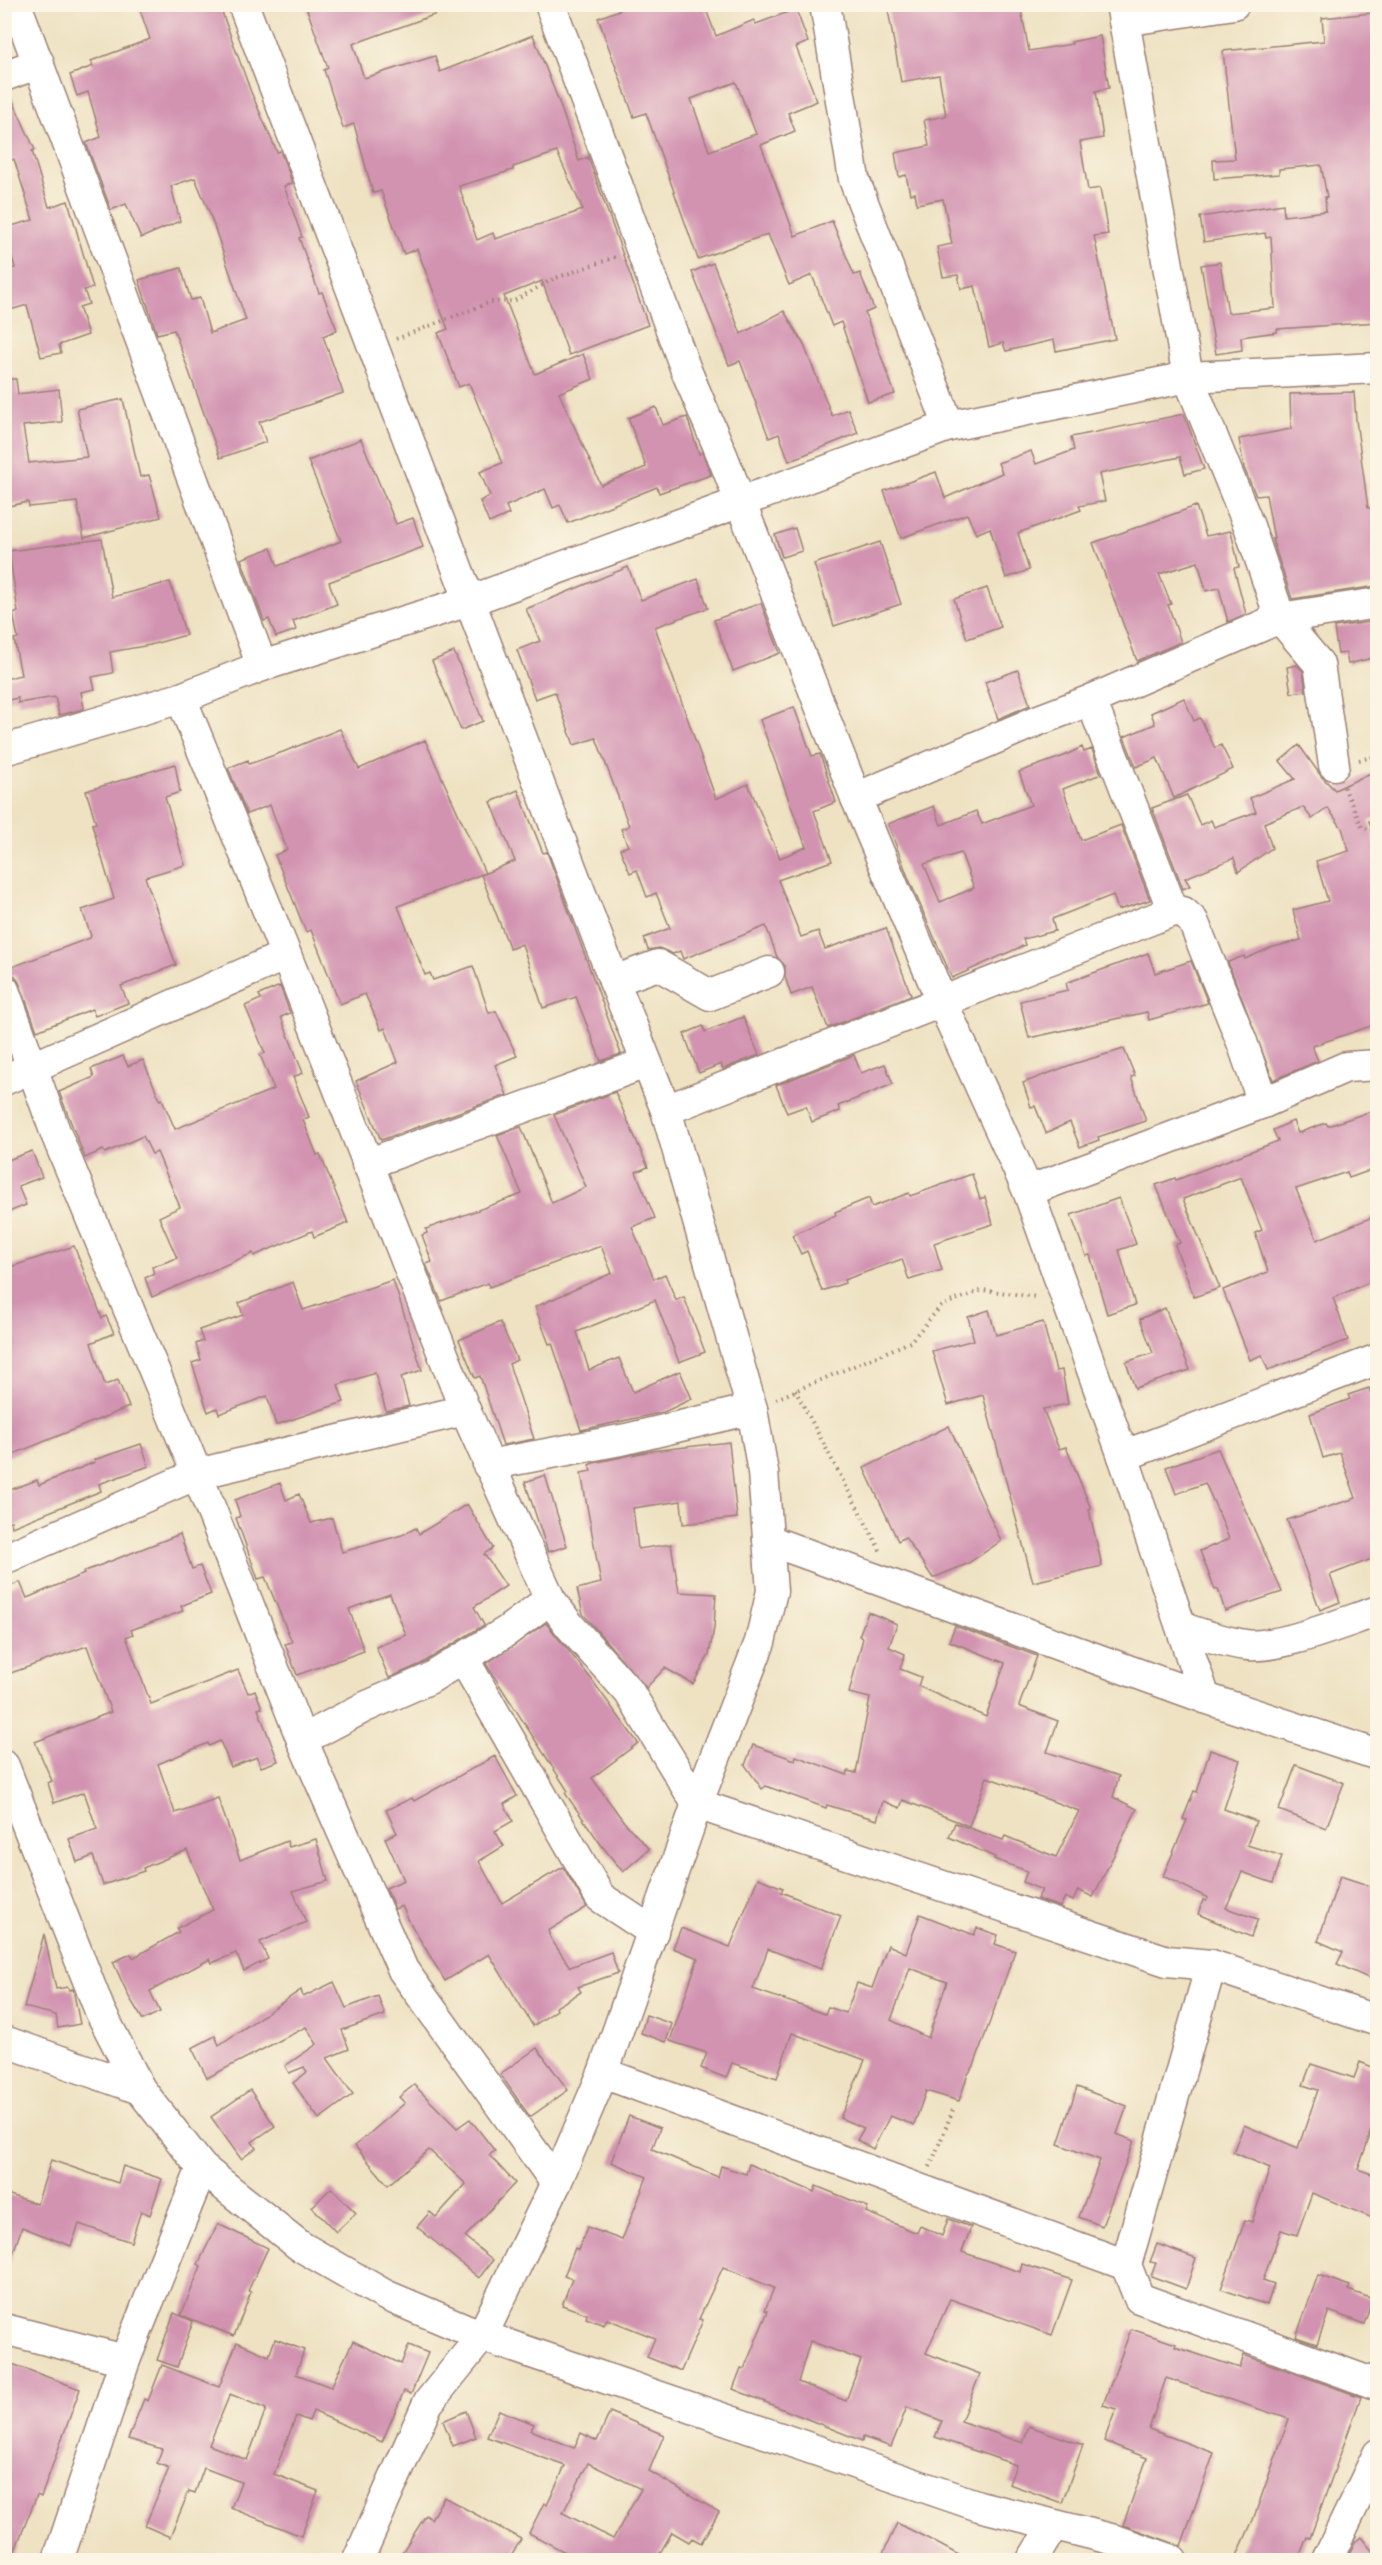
<svg xmlns="http://www.w3.org/2000/svg" width="1382" height="2565" viewBox="0 0 1382 2565" font-family="'Old Standard TT',serif">
<style>
.building{fill:#d293b1;fill-rule:evenodd}
.lines{fill:none;stroke-linecap:round;stroke-linejoin:round}
.minor-casing{stroke:#9c8076;stroke-width:33}
.path{stroke:#9c8076;stroke-width:4;stroke-dasharray:1.5 4.5;stroke-linecap:butt}
.minor{stroke:#fff;stroke-width:30}
</style>
<rect width="100%" height="100%" fill="#fcf5e5"/>
<filter id="ink" filterUnits="userSpaceOnUse"><feTurbulence type="fractalNoise" baseFrequency=".0167" numOctaves="2"/><feDisplacementMap in="SourceGraphic" scale="12" xChannelSelector="R" yChannelSelector="G"/><feConvolveMatrix kernelMatrix="1 2 1 2 8 2 1 2 1" color-interpolation-filters="sRGB"/></filter>
<filter id="wash" filterUnits="userSpaceOnUse"><feTurbulence type="fractalNoise" baseFrequency=".008" numOctaves="4" result="noise"/><feDisplacementMap in="SourceGraphic" scale="24" xChannelSelector="R" yChannelSelector="G"/><feGaussianBlur stdDeviation="1.35" result="paint"/><feColorMatrix in="noise" values="0 0 0 0 0 0 0 0 0 0 0 0 0 0 0 0 0 1.4 0 .05"/><feComposite in="paint" operator="in"/></filter>
<g filter="url(#wash)">
<rect width="100%" height="100%" fill="#eee2c2"/>
<g id="blocks">
<!-- building -->
<g class="building">
<path d="M138,4H219L251,92L277,152L280,151L289,173L292,183L284,186L302,237L299,238L319,293L322,292L337,330L323,336L343,393L259,422L266,442L220,458L174,330L157,334L139,280L181,268L191,300L200,298L210,333L246,320L210,214L195,178L171,186L180,221L141,238L126,204L111,210L86,143L101,137L88,92L77,96L70,75L93,66L91,61L150,39Z"/>
<path d="M305,4H455L456,7L353,44L364,78L435,56L440,72L533,35L559,102L579,161L588,157L648,325L569,355L542,281L504,296L535,374L583,354L593,379L559,393L601,485L646,467L628,418L656,407L663,425L687,417L699,454L702,452L711,475L659,493L657,487L568,523L560,505L553,508L545,489L506,506L509,514L489,523L480,501L490,496L480,472L502,463L469,383L459,387L438,333L448,329L417,249L404,254L381,191L373,193L354,124L343,128L324,70L328,68ZM557,152L583,210L495,239L493,233L477,240L459,186L513,170V167Z"/>
<path d="M635,4H704L716,36L754,20L756,24L796,9L808,42L796,47L817,101L788,113L795,131L761,145L795,236L832,221L854,275L860,273L874,309L865,313L895,394L868,402L841,322L832,326L812,275L789,285L768,234L698,259L646,113L634,117L598,18ZM736,82L756,134L709,151L691,99Z"/>
<path d="M887,4H1020L1029,51L1072,44L1071,42L1100,36L1109,88L1096,91L1103,138L1080,142L1088,190L1100,188L1108,234L1094,236L1115,339L1056,351L1054,340L1006,351L1003,343L989,347L975,286L961,289L958,275L943,277L937,247L952,244L943,199L917,204L915,193L910,194L906,175L899,177L895,153L929,146L924,120L946,116L939,75L901,82Z"/>
<path d="M1372,13L1377,63V322L1277,329V332L1241,337L1242,350L1216,354L1201,265L1220,262L1228,313L1275,308L1271,237L1266,238L1265,233L1204,242L1200,217L1283,204L1284,216L1326,211L1325,197H1327L1321,165L1279,169V174L1214,179L1213,160L1235,159L1223,51L1324,41L1322,18Z"/>
<path d="M9,92L35,150L32,151L49,207L68,201L93,288L84,290L89,304L79,307L88,335L59,345L61,353L41,357L27,305L4,312V271L15,268L4,228L33,220L14,159L4,164V93Z"/>
<path d="M713,263L741,334L784,311L804,345L832,416L848,409L858,433L789,461L779,434L769,438L740,361L729,365L692,272Z"/>
<path d="M4,379H16L18,394L59,389L62,422L23,426L29,463L87,457L77,409L123,399L140,477L149,475L161,517L84,538L77,502L29,507L28,502L4,507Z"/>
<path d="M1354,392L1356,420L1368,508H1377V586L1292,599L1272,539H1274L1266,495L1256,496L1244,468L1239,439L1291,429L1290,394Z"/>
<path d="M1184,414L1204,469L1185,474L1180,457L1099,474L1105,501L1079,506L1081,510L1018,533L1029,570L1006,578L990,528L976,534L967,514L901,538L884,491L936,472L945,498L1002,473L998,463L1031,451L1036,464L1074,450L1071,437Z"/>
<path d="M361,439L396,524L413,518L423,547L329,582L337,604L293,621L296,630L276,637L269,619L264,621L241,559L271,548L278,566L341,541L308,461Z"/>
<path d="M1196,506L1206,536L1231,531L1239,567L1234,568L1246,614L1228,622L1219,588L1206,591L1198,562L1159,574L1171,604L1168,605L1181,642L1137,661L1093,543Z"/>
<path d="M795,528L802,551L782,557L775,535Z"/>
<path d="M102,539L112,597L170,582L186,635L150,645L110,652L113,673L92,677L95,689L81,692L84,709L59,715L55,697L18,703V698L4,701V679L21,675L14,639L18,638L13,614L18,612L9,551Z"/>
<path d="M880,542L901,604L834,626L814,564Z"/>
<path d="M628,567L641,600L698,579L708,608L655,627L716,799L748,784L780,858L806,847L760,720L794,707L812,756L820,754L836,802L814,811L832,861L778,880L801,937L818,931L825,949L886,928L911,995L828,1028L812,987L791,995L785,977V966L777,957L766,926L683,959L680,951L673,954L659,948L648,950L644,938L670,928L656,893L647,897L637,870L630,873L620,849L628,846L621,829L629,826L596,738L574,745L555,692L535,699L517,650L540,641L526,609Z"/>
<path d="M987,588L1001,627L967,639L954,599Z"/>
<path d="M761,603L780,653L733,671L714,620Z"/>
<path d="M1377,621V657L1348,664L1346,653L1338,654L1334,627Z"/>
<path d="M454,652L483,721L461,730L432,661Z"/>
<path d="M1297,665L1303,671L1306,691L1291,693L1287,667Z"/>
<path d="M1018,670L1030,705L998,719L985,682Z"/>
<path d="M1184,698L1194,721L1200,718L1215,748L1221,745L1233,769L1174,798L1157,758L1136,767L1124,737L1155,724L1151,713Z"/>
<path d="M340,729L359,769L425,740L485,873L398,906L425,975L430,973L433,980L473,966L489,1013L496,1011L517,1056L495,1065L507,1095L381,1140L356,1081L398,1062L385,1028L381,1030L365,994L340,1004L311,930L306,932L275,855L287,850L270,805L247,814L228,768L248,760L249,764L283,752Z"/>
<path d="M1299,745L1321,776L1335,790L1377,770V818L1369,821L1377,850V1024L1312,1046L1318,1061L1273,1080L1228,962L1244,956L1245,959L1270,948L1301,940L1293,910L1328,901L1316,861L1349,851L1342,828L1328,808L1312,819L1303,807L1264,823L1272,848L1238,872L1234,858L1185,878L1190,886L1183,889L1152,808L1187,795L1200,825L1211,820L1214,827L1256,812L1250,798L1295,779L1280,761Z"/>
<path d="M1082,747L1084,752L1092,749L1101,774L1063,789L1081,840L1121,825L1150,900L1118,910L1113,895L1052,919L1055,931L1023,939L1025,945L952,978L908,877L888,824L934,806L941,825L976,811L982,824L1031,805L1019,772L1064,756ZM961,853L974,888L940,902L924,864Z"/>
<path d="M175,764L180,792L165,797L185,865L145,877L176,965L121,986L128,1003L95,1016L92,1009L37,1031L20,984L15,976L4,973V970L90,938L91,936L82,910L114,899L92,824L96,823L86,791Z"/>
<path d="M518,790L543,853L547,852L621,1054L601,1061L576,997L543,1008L522,944L510,949L481,875L515,861L491,802Z"/>
<path d="M1148,953L1155,973L1191,961L1208,1003L1149,1020L1147,1012L1029,1038L1020,1001L1068,990L1066,983Z"/>
<path d="M280,986L290,1013L281,1017L303,1073L293,1077L309,1117L303,1120L317,1155L320,1154L348,1223L314,1237L312,1231L254,1256L253,1253L152,1297L145,1278L154,1274L152,1267L177,1258L159,1217L180,1207L157,1152L152,1154L143,1136L105,1153L103,1150L85,1158L59,1092L94,1077L91,1069L123,1056L128,1066L143,1060L160,1100L162,1099L175,1129L274,1089L260,1055L265,1053L245,1006L261,999L259,995Z"/>
<path d="M743,1017L759,1055L723,1069L721,1064L699,1073L684,1034L703,1026L705,1032Z"/>
<path d="M1124,1049L1135,1076L1131,1077L1146,1121L1098,1137L1099,1140L1080,1147L1070,1122L1046,1133L1035,1106L1031,1107L1023,1083L1073,1064Z"/>
<path d="M854,1055L861,1073L885,1064L893,1084L838,1106L840,1111L812,1122L806,1106L787,1113L776,1085Z"/>
<path d="M615,1092L648,1167L636,1172L655,1218L632,1227L654,1279L665,1274L676,1300L684,1297L705,1352L679,1362L655,1300L577,1332L589,1370L619,1358L633,1392L680,1371L692,1399L664,1412L581,1430L552,1343L549,1344L535,1307L612,1273L601,1246L489,1287L488,1283L441,1301L426,1264L432,1262L422,1235L427,1233L426,1229L522,1194L497,1135L521,1127L552,1203L586,1187L554,1115Z"/>
<path d="M1377,1109V1168L1349,1178L1347,1172L1296,1189L1317,1240L1377,1215V1279L1333,1298L1348,1340L1268,1370L1262,1355L1250,1360L1223,1290L1268,1272L1255,1233L1262,1230L1241,1177L1183,1199L1220,1288L1194,1297L1175,1245L1180,1243L1156,1185L1175,1178L1176,1180L1278,1141L1273,1130L1293,1121L1298,1133L1326,1123L1328,1126Z"/>
<path d="M32,1151L42,1177L18,1186L26,1205L4,1214V1154L8,1160Z"/>
<path d="M972,1174L980,1199L985,1197L993,1224L934,1243L942,1270L909,1280L902,1259L844,1280L845,1283L822,1291L807,1251L801,1254L792,1235L836,1215L835,1212L869,1198L872,1207L909,1193L910,1196Z"/>
<path d="M1119,1198L1136,1244L1119,1250L1135,1305L1107,1314L1090,1255L1086,1256L1071,1215Z"/>
<path d="M74,1246L102,1318L106,1316L114,1333L91,1343L105,1385L118,1380L129,1407L4,1458V1269Z"/>
<path d="M393,1280L422,1370L401,1377L409,1406L386,1411L375,1373L338,1385L344,1402L276,1425L267,1396L219,1414L217,1408L208,1412L192,1363L201,1360L196,1344L203,1341L199,1330L243,1315L239,1303L293,1282L303,1310Z"/>
<path d="M1165,1308L1190,1370L1135,1388L1126,1362L1153,1353L1140,1319Z"/>
<path d="M989,1310L996,1335L1043,1322L1056,1371L1062,1370L1068,1404L1043,1409L1059,1449L1066,1447L1091,1509L1089,1510L1102,1566L1033,1582L983,1395L948,1405L932,1351L974,1340L968,1317Z"/>
<path d="M500,1322L517,1360L509,1364L534,1439L503,1445L480,1376L475,1378L459,1340Z"/>
<path d="M1369,1388L1377,1410V1557L1330,1575L1340,1602L1320,1610L1287,1520L1356,1498L1340,1453L1323,1458L1310,1414L1350,1399L1348,1395Z"/>
<path d="M949,1426L1001,1541L967,1564L933,1578L905,1537L898,1541L864,1468Z"/>
<path d="M729,1442L737,1518L683,1524L681,1501L633,1508L638,1549L671,1544L679,1592L716,1594L714,1628L709,1655L693,1684L665,1668L646,1688L583,1614L577,1589L601,1583L581,1473L591,1471L589,1465L593,1463L651,1451Z"/>
<path d="M141,1444L149,1466L99,1484L101,1491L12,1527L11,1521L4,1523V1492L37,1480L39,1485L95,1462L94,1460Z"/>
<path d="M1218,1449L1282,1592L1225,1611L1218,1589L1215,1590L1200,1551L1229,1539L1221,1518L1205,1483L1176,1494L1166,1467Z"/>
<path d="M545,1475L567,1546L548,1552L525,1482Z"/>
<path d="M280,1483L286,1500L299,1494L311,1523L332,1518L342,1552L402,1535L416,1528L419,1534L467,1504L493,1548L484,1554L506,1586L474,1607L484,1625L421,1664L389,1678L376,1647L406,1635L390,1594L349,1609L364,1651L297,1675L285,1644L292,1642L265,1577L258,1579L236,1518L240,1516L235,1500Z"/>
<path d="M180,1534L192,1569L200,1566L211,1594L181,1606L183,1611L131,1630L133,1634L126,1637L151,1704L238,1670L248,1693L255,1690L262,1708L258,1709L278,1761L261,1767L257,1757L231,1767L220,1741L209,1746L208,1743L158,1764L175,1813L218,1798L240,1860L287,1841L289,1847L316,1839L328,1881L293,1891L306,1922L260,1942L268,1959L244,1971L236,1953L212,1963L210,1959L150,1991L160,2012L143,2020L129,1997L113,1962L131,1954L133,1958L179,1932L177,1928L213,1910L187,1850L143,1868L144,1871L103,1885L93,1856L77,1862L69,1839L97,1829L84,1792L54,1803L48,1783L52,1781L35,1742L111,1712L87,1646L8,1674L4,1664V1589L20,1582L27,1598L84,1574L83,1572Z"/>
<path d="M868,1612L897,1624L889,1647L905,1654L900,1669L921,1677L918,1686L986,1717L1005,1663L949,1641L955,1626L1037,1656L1019,1706L1058,1721L1047,1752L1119,1776L1113,1797L1137,1809L1093,1897L1078,1890L1073,1901L1065,1897L1060,1907L1037,1899L1042,1890L1023,1882L1027,1871L994,1859L995,1857L949,1837L955,1823L1003,1840L1005,1836L1056,1857L1079,1811L987,1777L969,1826L903,1800L900,1808L883,1801L877,1820L827,1805L826,1808L766,1786L762,1789L745,1765L753,1745L795,1760L796,1756L847,1775L848,1771L856,1773L870,1698L849,1693L863,1638L859,1636Z"/>
<path d="M546,1623L589,1676L638,1743L592,1778L624,1822L649,1849L623,1872L602,1846L565,1793L568,1791L486,1664Z"/>
<path d="M1210,1750L1240,1760L1224,1809L1256,1821L1247,1845L1282,1856L1273,1883L1242,1872L1226,1908L1258,1919L1251,1937L1198,1914L1203,1900L1206,1901L1208,1898L1163,1876L1187,1820L1183,1819L1194,1791L1197,1792Z"/>
<path d="M495,1756L517,1796L504,1804L513,1821L495,1831L504,1846L479,1861L502,1903L563,1867L587,1907L548,1931L551,1939L570,1967L611,1952L618,1973L578,1987L581,1992L556,2007L557,2010L533,2026L489,1954L445,1981L410,1923L402,1906L395,1909L386,1888L404,1880L385,1838L397,1833L386,1810L412,1798L414,1801Z"/>
<path d="M1296,1765L1344,1783L1326,1828L1279,1810Z"/>
<path d="M1340,1876L1377,1888V1982L1337,1964L1343,1952L1318,1941Z"/>
<path d="M758,1878L783,1888L781,1892L841,1916L821,1969L768,1949L753,1989L825,2014L828,2007L846,2013L857,1983L872,1988L888,1945L906,1953L920,1914L974,1935L977,1928L998,1935L995,1944L1015,1951L974,2066L968,2074L959,2101L926,2091L914,2125L890,2116L873,2149L857,2140L864,2128L840,2118L865,2060L792,2033L777,2078L732,2063L726,2078L701,2068L707,2053L670,2041L698,1958L673,1948L681,1928L730,1947ZM910,1968L947,1982L928,2038L891,2020Z"/>
<path d="M44,1934L56,1989L68,1987L69,1990L73,1989L80,2024L58,2028L56,2015L24,2007Z"/>
<path d="M334,1982L346,2008L378,1996L385,2015L342,2030L349,2049L327,2058L353,2094L319,2119L293,2083L307,2072L304,2067L289,2073L285,2066L317,2044L306,2027L207,2078L192,2048L215,2036L219,2045L301,1990L303,1997Z"/>
<path d="M646,2015L672,2024L666,2042L641,2033Z"/>
<path d="M537,2048L568,2090L530,2117L500,2074Z"/>
<path d="M1360,2062L1377,2069V2116L1358,2169L1377,2176V2220L1312,2193L1297,2235L1281,2230L1263,2280L1274,2284L1267,2305L1221,2289L1245,2220L1252,2222L1270,2168L1233,2152L1244,2125L1298,2148L1318,2090L1303,2085L1311,2064L1354,2078Z"/>
<path d="M414,2085L457,2128L470,2119L495,2151L489,2155L515,2183L465,2237L493,2260L479,2278L417,2227L430,2212L436,2217L466,2184L429,2150L388,2185L355,2146L405,2103L399,2097Z"/>
<path d="M1077,2087L1127,2106L1117,2134L1134,2141L1102,2226L1079,2217L1100,2160L1058,2144Z"/>
<path d="M250,2090L275,2126L252,2142L256,2148L241,2159L211,2117Z"/>
<path d="M629,2116L660,2128L652,2149L718,2177L721,2166L746,2174L749,2164L814,2192L816,2186L868,2207L866,2212L917,2233L920,2226L942,2236L948,2219L971,2227L962,2252L1020,2272L1022,2264L1072,2280L1052,2335L950,2299L926,2353L980,2374L961,2421L1023,2443L1029,2426L1083,2445L1062,2503L1009,2484L1016,2465L935,2437L942,2421L907,2407L891,2447L863,2437L862,2441L733,2389L741,2368L744,2369L768,2311L765,2310L774,2288L723,2267L699,2319L703,2320L681,2371L647,2357L655,2338L607,2319L604,2325L586,2318L587,2314L562,2305L572,2279L564,2276L575,2248L578,2250L587,2227L622,2240L647,2177L611,2162ZM810,2341L861,2360L846,2401L798,2382Z"/>
<path d="M51,2160L118,2183L123,2166L162,2179L150,2215L141,2211L131,2242L79,2224L71,2246L22,2227L8,2268L4,2267V2193L37,2204Z"/>
<path d="M331,2188L356,2213L336,2232L312,2207Z"/>
<path d="M218,2224L268,2248L248,2291L251,2292L234,2336L181,2315L201,2266L198,2264Z"/>
<path d="M1157,2244L1196,2258L1186,2289L1151,2276L1156,2263L1150,2262Z"/>
<path d="M1318,2275L1350,2286L1348,2290L1373,2299L1364,2324L1329,2311L1317,2344L1296,2337Z"/>
<path d="M174,2313L193,2321L177,2367L157,2360Z"/>
<path d="M1131,2329L1176,2344L1175,2347L1240,2368L1244,2355L1361,2397L1310,2538L1307,2537L1298,2560H1235L1253,2520L1289,2419L1166,2378L1149,2429L1214,2453L1181,2546L1123,2525L1147,2458L1104,2441L1116,2409L1103,2405Z"/>
<path d="M275,2339L304,2350L296,2374L331,2387L353,2341L401,2364L409,2345L428,2353L411,2394L404,2391L382,2442L313,2411L309,2421L296,2416L274,2474L318,2491L301,2536L231,2508L241,2482L204,2468L195,2493L189,2491L170,2537L145,2526L169,2468L157,2463L162,2449L128,2439L144,2399L148,2401L162,2365L219,2387L237,2342L269,2356ZM230,2394L266,2409L247,2460L209,2445Z"/>
<path d="M4,2361L80,2389L41,2497L37,2495L11,2560H4Z"/>
<path d="M499,2410L534,2424L531,2430L574,2448L581,2433L597,2441L610,2412L664,2435L649,2471L719,2512L701,2543L692,2538L689,2542L672,2532L656,2560H580L529,2533L544,2503L547,2505L565,2466L487,2437ZM588,2463L641,2489L613,2539L563,2513Z"/>
<path d="M466,2411L476,2437L453,2446L443,2421Z"/>
<path d="M444,2497L521,2539L509,2560H397L426,2515L431,2519Z"/>
<path d="M897,2523L929,2539L968,2560H880Z"/>
<path d="M1361,2537L1377,2557V2560H1346L1355,2542Z"/>
</g>
</g>
</g>
<g filter="url(#ink)">
<use href="#blocks" fill-opacity="0" stroke="#9c8076" stroke-width="1.5"/>
<g class="lines">
<!-- minor casing -->
<g class="minor-casing">
<g id="minor">
<path d="M16,4L262,666"/>
<path d="M243,4L614,981L666,1110L752,1409L763,1472L772,1591L760,1642L697,1804L603,2073L556,2183L482,2336L428,2403L358,2560"/>
<path d="M550,4L686,370L722,455L856,798L942,1002L1028,1191L1123,1456L1205,1698"/>
<path d="M825,4L854,179L949,426"/>
<path d="M1121,4L1188,377L1249,526L1280,618L1319,664L1334,765"/>
<path d="M1124,21L1234,4"/>
<path d="M4,76L39,63"/>
<path d="M181,698L286,955L465,1410L550,1599L569,1625L629,1692L697,1804L1167,1961L1211,1965L1378,2021"/>
<path d="M1091,700L1173,911L1183,912L1193,921L1242,1042L1263,1103"/>
<path d="M4,750L181,698L262,666L469,601L949,426L1188,377L1378,368"/>
<path d="M856,798L1039,720L1091,700L1280,618L1378,603"/>
<path d="M614,981L658,965L710,995L769,972"/>
<path d="M4,990L56,1134L197,1474L302,1740L403,1970L556,2183"/>
<path d="M4,1080L286,955"/>
<path d="M666,1110L1173,911"/>
<path d="M367,1164L646,1063"/>
<path d="M1028,1191L1263,1103L1346,1067L1378,1065"/>
<path d="M1123,1456L1378,1359"/>
<path d="M488,1465L626,1439L752,1409"/>
<path d="M768,1540L1205,1698L1378,1755"/>
<path d="M4,1559L197,1474L465,1410"/>
<path d="M1183,1628C1203,1635 1224,1642 1246,1645C1280,1649 1344,1622 1378,1611"/>
<path d="M463,1658L600,1897L653,1932"/>
<path d="M302,1740L365,1707L429,1679L507,1631L550,1599"/>
<path d="M4,1766L100,2011L140,2089L202,2168L300,2246L385,2295L482,2336L979,2506L1115,2540L1172,2560"/>
<path d="M4,2041L140,2089"/>
<path d="M603,2073L1126,2265L1139,2298L1378,2385"/>
<path d="M1126,2265L1211,1965"/>
<path d="M4,2329L125,2360"/>
<path d="M58,2560L125,2360L202,2168"/>
<path d="M1032,2560L1053,2526"/>
<path d="M1327,2560L1378,2454"/>
</g>
</g>
<!-- path -->
<g class="path">
<path d="M1372,167L1378,166"/>
<path d="M396,339L491,302L514,301L553,279L615,257"/>
<path d="M1359,760L1378,756"/>
<path d="M1344,787L1362,827L1378,831"/>
<path d="M795,1390L881,1552"/>
<path d="M776,1399L910,1342L942,1305L983,1290L1037,1297"/>
<path d="M930,2167L954,2107"/>
</g>
<!-- minor -->
<use href="#minor" class="minor"/>
</g>
</g>
<!-- margin -->
<rect width="1382" height="2565" fill="none" stroke="#fcf5e5" stroke-width="24"/>
</svg>
